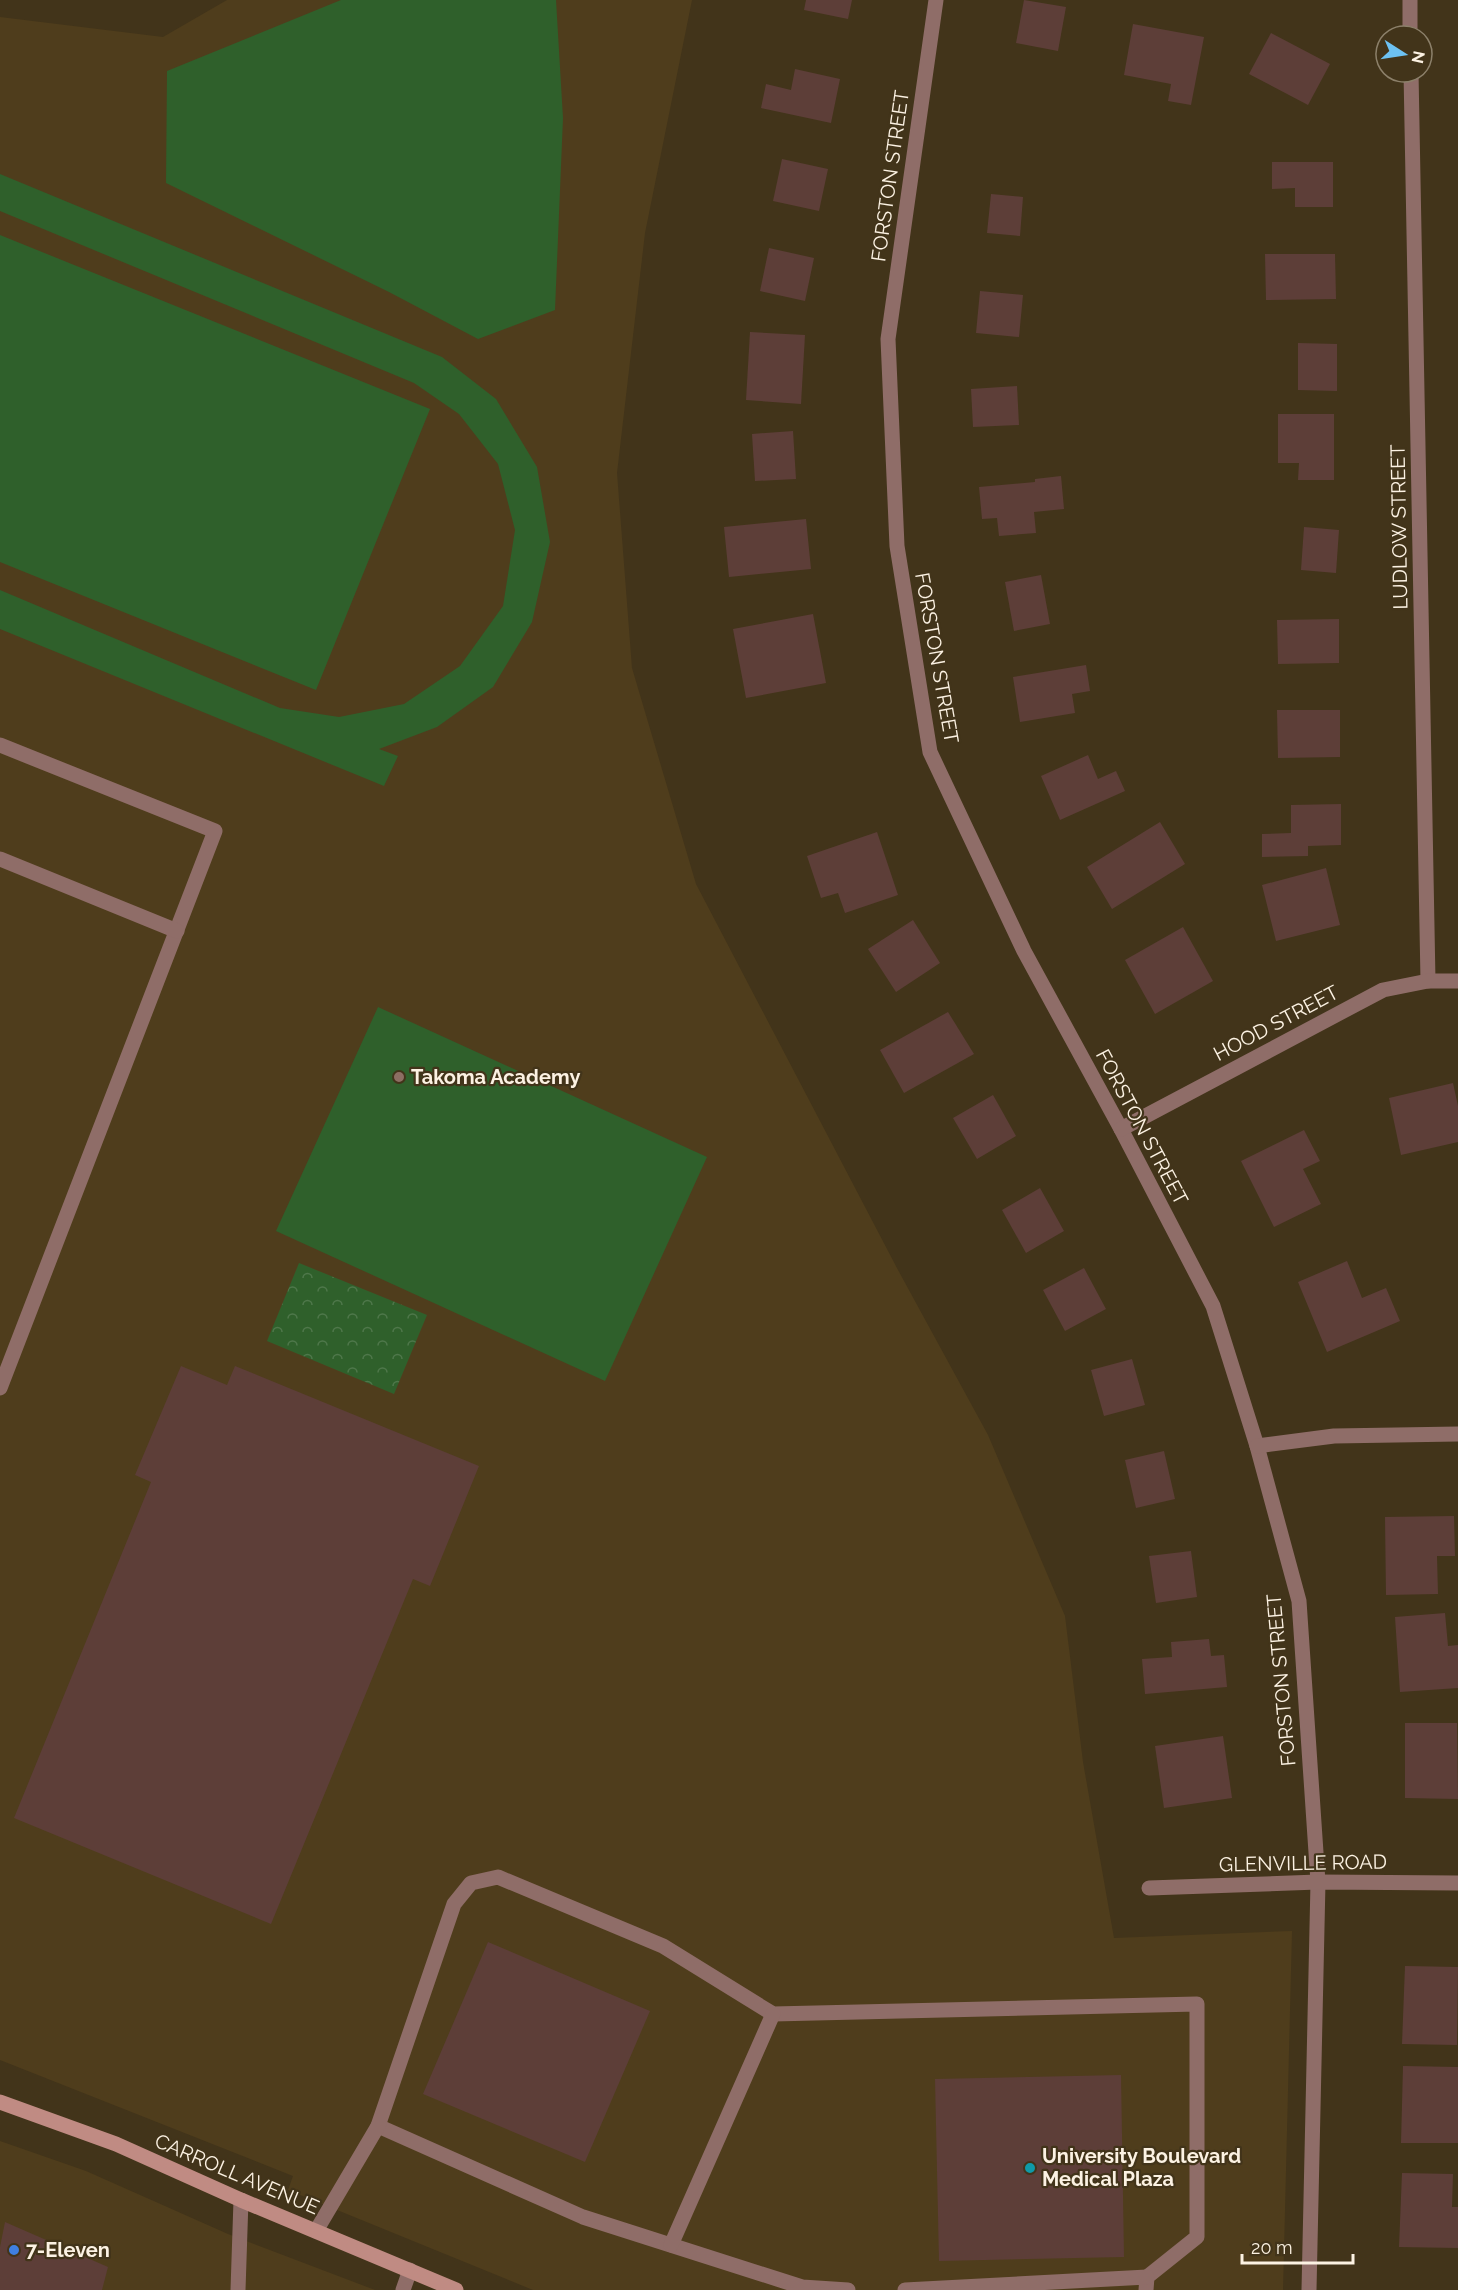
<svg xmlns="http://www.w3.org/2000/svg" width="1458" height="2290" viewBox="0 0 1458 2290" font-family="Raleway,sans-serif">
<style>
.built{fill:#4f3d1c}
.park{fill:url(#park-crowns)}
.garden{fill:#2f602b}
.building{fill:#5d3e38}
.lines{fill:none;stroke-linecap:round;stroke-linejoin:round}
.lane{stroke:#8f6d68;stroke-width:15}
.street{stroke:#8f6d68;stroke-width:15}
.secondary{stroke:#c08b83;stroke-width:15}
.education-dot{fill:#8d6e63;stroke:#42341a;stroke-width:2}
.culture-dot{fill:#0f9aa8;stroke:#42341a;stroke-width:2}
.shop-dot{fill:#3f7fe0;stroke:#42341a;stroke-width:2}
.labels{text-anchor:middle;stroke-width:4.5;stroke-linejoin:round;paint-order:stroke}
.street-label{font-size:20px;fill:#fcf2e3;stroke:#42341a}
.poi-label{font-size:20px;font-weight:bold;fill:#fcf2e3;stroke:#42341a;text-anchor:start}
</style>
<defs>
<pattern id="park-crowns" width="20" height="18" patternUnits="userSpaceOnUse" patternTransform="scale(1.5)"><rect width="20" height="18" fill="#2f602b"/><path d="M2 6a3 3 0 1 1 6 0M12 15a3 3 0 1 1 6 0" fill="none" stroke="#4e774a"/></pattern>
</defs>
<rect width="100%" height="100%" fill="#42341a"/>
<!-- built -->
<g class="built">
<path d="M227,0H692L645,233L617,473L632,668L696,884L898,1270L988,1435L1065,1616L1083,1762L1114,1938L1292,1931L1283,2290H533L288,2190L293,2176L0,2060V17L163,37Z"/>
<path d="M0,2141L86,2171L228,2234L375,2290H0Z"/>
</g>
<!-- park -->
<path class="park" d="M299,1263L427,1315L394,1394L267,1341Z"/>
<!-- garden -->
<g class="garden">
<path d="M341,0H556L563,118L555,310L478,339L389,292L166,183L167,71Z"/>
<path d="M0,174L442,357L496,399L537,467L550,542L532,622L493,687L437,727L379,749L398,756L384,786L0,629V590L280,708L339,717L404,704L460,666L503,606L515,530L498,464L459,414L414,383L0,211Z"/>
<path d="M0,235L430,409L316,690L0,562Z"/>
<path d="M378,1007L707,1157L605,1381L276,1231Z"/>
</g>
<!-- building -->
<g class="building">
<path d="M806,0H852L848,19L804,10Z"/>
<path d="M1024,0L1066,7L1058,51L1016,43Z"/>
<path d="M1133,24L1204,37L1191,105L1168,101L1171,84L1124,75Z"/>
<path d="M1271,33L1330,64L1308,105L1249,74Z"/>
<path d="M795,69L840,79L831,123L761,108L766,84L791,90Z"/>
<path d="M782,159L828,169L819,211L773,201Z"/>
<path d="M1272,162H1333V207H1295V188L1272,189Z"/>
<path d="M991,194L1023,197L1020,236L987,233Z"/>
<path d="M769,248L814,258L805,301L760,291Z"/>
<path d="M1265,254H1335L1336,299L1266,300Z"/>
<path d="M980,291L1023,295L1019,337L976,333Z"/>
<path d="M750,332L805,335L801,404L746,400Z"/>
<path d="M1298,343L1337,344V391L1298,390Z"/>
<path d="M1017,386L1019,425L973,427L971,389Z"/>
<path d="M1278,414H1334V480H1298L1299,463H1278Z"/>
<path d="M793,431L796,479L755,481L752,434Z"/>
<path d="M1061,476L1064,509L1034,512L1036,533L999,536L997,518L982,519L979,487L1035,482V479Z"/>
<path d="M806,519L811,569L729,577L724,527Z"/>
<path d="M1304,527L1339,530L1336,573L1301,570Z"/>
<path d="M1041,575L1050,624L1014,631L1005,582Z"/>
<path d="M813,614L826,683L746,698L733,629Z"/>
<path d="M1339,619V663L1278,664L1277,620Z"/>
<path d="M1086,665L1090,691L1072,694L1075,713L1020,722L1013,677Z"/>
<path d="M1277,710H1340V757L1278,758Z"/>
<path d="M1088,755L1098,779L1116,771L1125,791L1060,820L1041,776Z"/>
<path d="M1341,804V845L1308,846V856L1262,857V834L1291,833V805Z"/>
<path d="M1160,822L1185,864L1112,909L1087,867Z"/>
<path d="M877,832L898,895L845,913L838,893L821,898L807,856Z"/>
<path d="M1326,868L1340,925L1276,941L1262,885Z"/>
<path d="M913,920L940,963L896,992L868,949Z"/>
<path d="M1183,927L1213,981L1155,1014L1125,960Z"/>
<path d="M948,1012L974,1054L904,1093L880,1050Z"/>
<path d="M1453,1083L1458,1106V1142L1401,1155L1389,1098Z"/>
<path d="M993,1095L1016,1136L977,1159L953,1118Z"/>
<path d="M1304,1130L1320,1161L1303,1169L1321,1204L1274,1227L1241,1161Z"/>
<path d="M1040,1188L1064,1231L1026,1253L1002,1210Z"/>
<path d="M1347,1261L1362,1298L1386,1288L1400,1321L1327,1352L1298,1282Z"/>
<path d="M1084,1268L1106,1309L1065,1331L1043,1290Z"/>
<path d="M1132,1359L1145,1405L1104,1416L1091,1370Z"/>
<path d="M181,1366L227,1385L235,1366L479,1466L430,1586L413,1579L271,1924L14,1818L151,1482L135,1475Z"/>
<path d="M1164,1451L1175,1499L1136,1508L1125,1460Z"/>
<path d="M1454,1516L1455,1556H1437L1438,1594L1386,1595L1385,1517Z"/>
<path d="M1191,1551L1197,1597L1156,1603L1149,1556Z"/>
<path d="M1445,1613L1448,1646L1458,1645V1688L1400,1692L1395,1617Z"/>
<path d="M1209,1639L1211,1656L1224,1655L1227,1687L1145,1694L1142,1659L1172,1657L1171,1642Z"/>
<path d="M1405,1723H1457L1458,1799L1405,1798Z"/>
<path d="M1223,1736L1232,1798L1164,1808L1155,1746Z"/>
<path d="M488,1942L650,2011L585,2162L423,2094Z"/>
<path d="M1405,1966L1458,1967L1457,2045L1402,2044Z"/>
<path d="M1403,2066L1458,2067V2143H1401Z"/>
<path d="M1121,2075L1124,2257L939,2261L935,2079Z"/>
<path d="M1402,2173L1453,2174L1452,2207H1458V2248L1399,2247Z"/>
<path d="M5,2222L108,2267L102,2290H0V2247Z"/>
</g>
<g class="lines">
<!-- lane -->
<g class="lane">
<path d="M0,745L215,831L0,1388"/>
<path d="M0,859L177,931"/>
<path d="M378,2126L583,2217L802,2287L848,2290"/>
<path d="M316,2231L378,2126L454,1904L471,1883L498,1877L663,1946L773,2014L1197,2004V2237L1147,2277L1146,2290"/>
<path d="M671,2245L773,2014"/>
<path d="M238,2290L241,2200"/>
<path d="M403,2290L410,2270"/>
<path d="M905,2290L1147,2277"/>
</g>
<!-- street -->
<g class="street">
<path d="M936,0L888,339L897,546L930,752L1024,951L1121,1129L1213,1306L1257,1446L1299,1601L1318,1882L1309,2290"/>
<path d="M1410,0V36"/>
<path d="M1411,72L1428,981"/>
<path d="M1121,1129L1383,990L1428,981H1458"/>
<path d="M1257,1446L1334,1436L1458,1434"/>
<path d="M1149,1888L1318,1882L1458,1883"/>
</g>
<!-- secondary -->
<path class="secondary" d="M0,2102L116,2144L241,2200L456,2290"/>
</g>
<!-- markers -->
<circle class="education-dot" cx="399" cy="1077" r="6"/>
<circle class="culture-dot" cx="1030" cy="2168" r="6"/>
<circle class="shop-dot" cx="14" cy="2250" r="6"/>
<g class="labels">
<!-- street labels -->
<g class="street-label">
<text transform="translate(890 176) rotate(-82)" y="7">FORSTON STREET</text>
<text transform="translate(1399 527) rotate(-91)" y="7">LUDLOW STREET</text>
<text transform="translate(937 658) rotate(80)" y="7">FORSTON STREET</text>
<text transform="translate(1276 1023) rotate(-28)" y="7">HOOD STREET</text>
<text transform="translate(1142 1127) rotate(62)" y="7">FORSTON STREET</text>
<text transform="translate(1281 1680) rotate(-95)" y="7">FORSTON STREET</text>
<text transform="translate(1303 1863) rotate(-1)" y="7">GLENVILLE ROAD</text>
<text transform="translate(237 2174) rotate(23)" y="7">CARROLL AVENUE</text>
</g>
<!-- poi labels -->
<g class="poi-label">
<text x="411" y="1084">Takoma Academy</text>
<text x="1042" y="2163">University Boulevard<tspan x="1042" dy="23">Medical Plaza</tspan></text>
<text x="26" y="2257">7-Eleven</text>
</g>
</g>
<!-- north arrow -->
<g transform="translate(1404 54) rotate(102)"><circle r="28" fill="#42341a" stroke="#8c806a" stroke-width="1.5"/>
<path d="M0-4.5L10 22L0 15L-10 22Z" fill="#6dc2f3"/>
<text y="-9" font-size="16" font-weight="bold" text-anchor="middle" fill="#fcf2e3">N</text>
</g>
<!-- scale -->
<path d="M1242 2254v9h111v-9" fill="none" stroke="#fcf2e3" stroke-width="3"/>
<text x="1251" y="2254" font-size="18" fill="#fcf2e3" stroke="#42341a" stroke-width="4.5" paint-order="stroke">20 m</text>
</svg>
